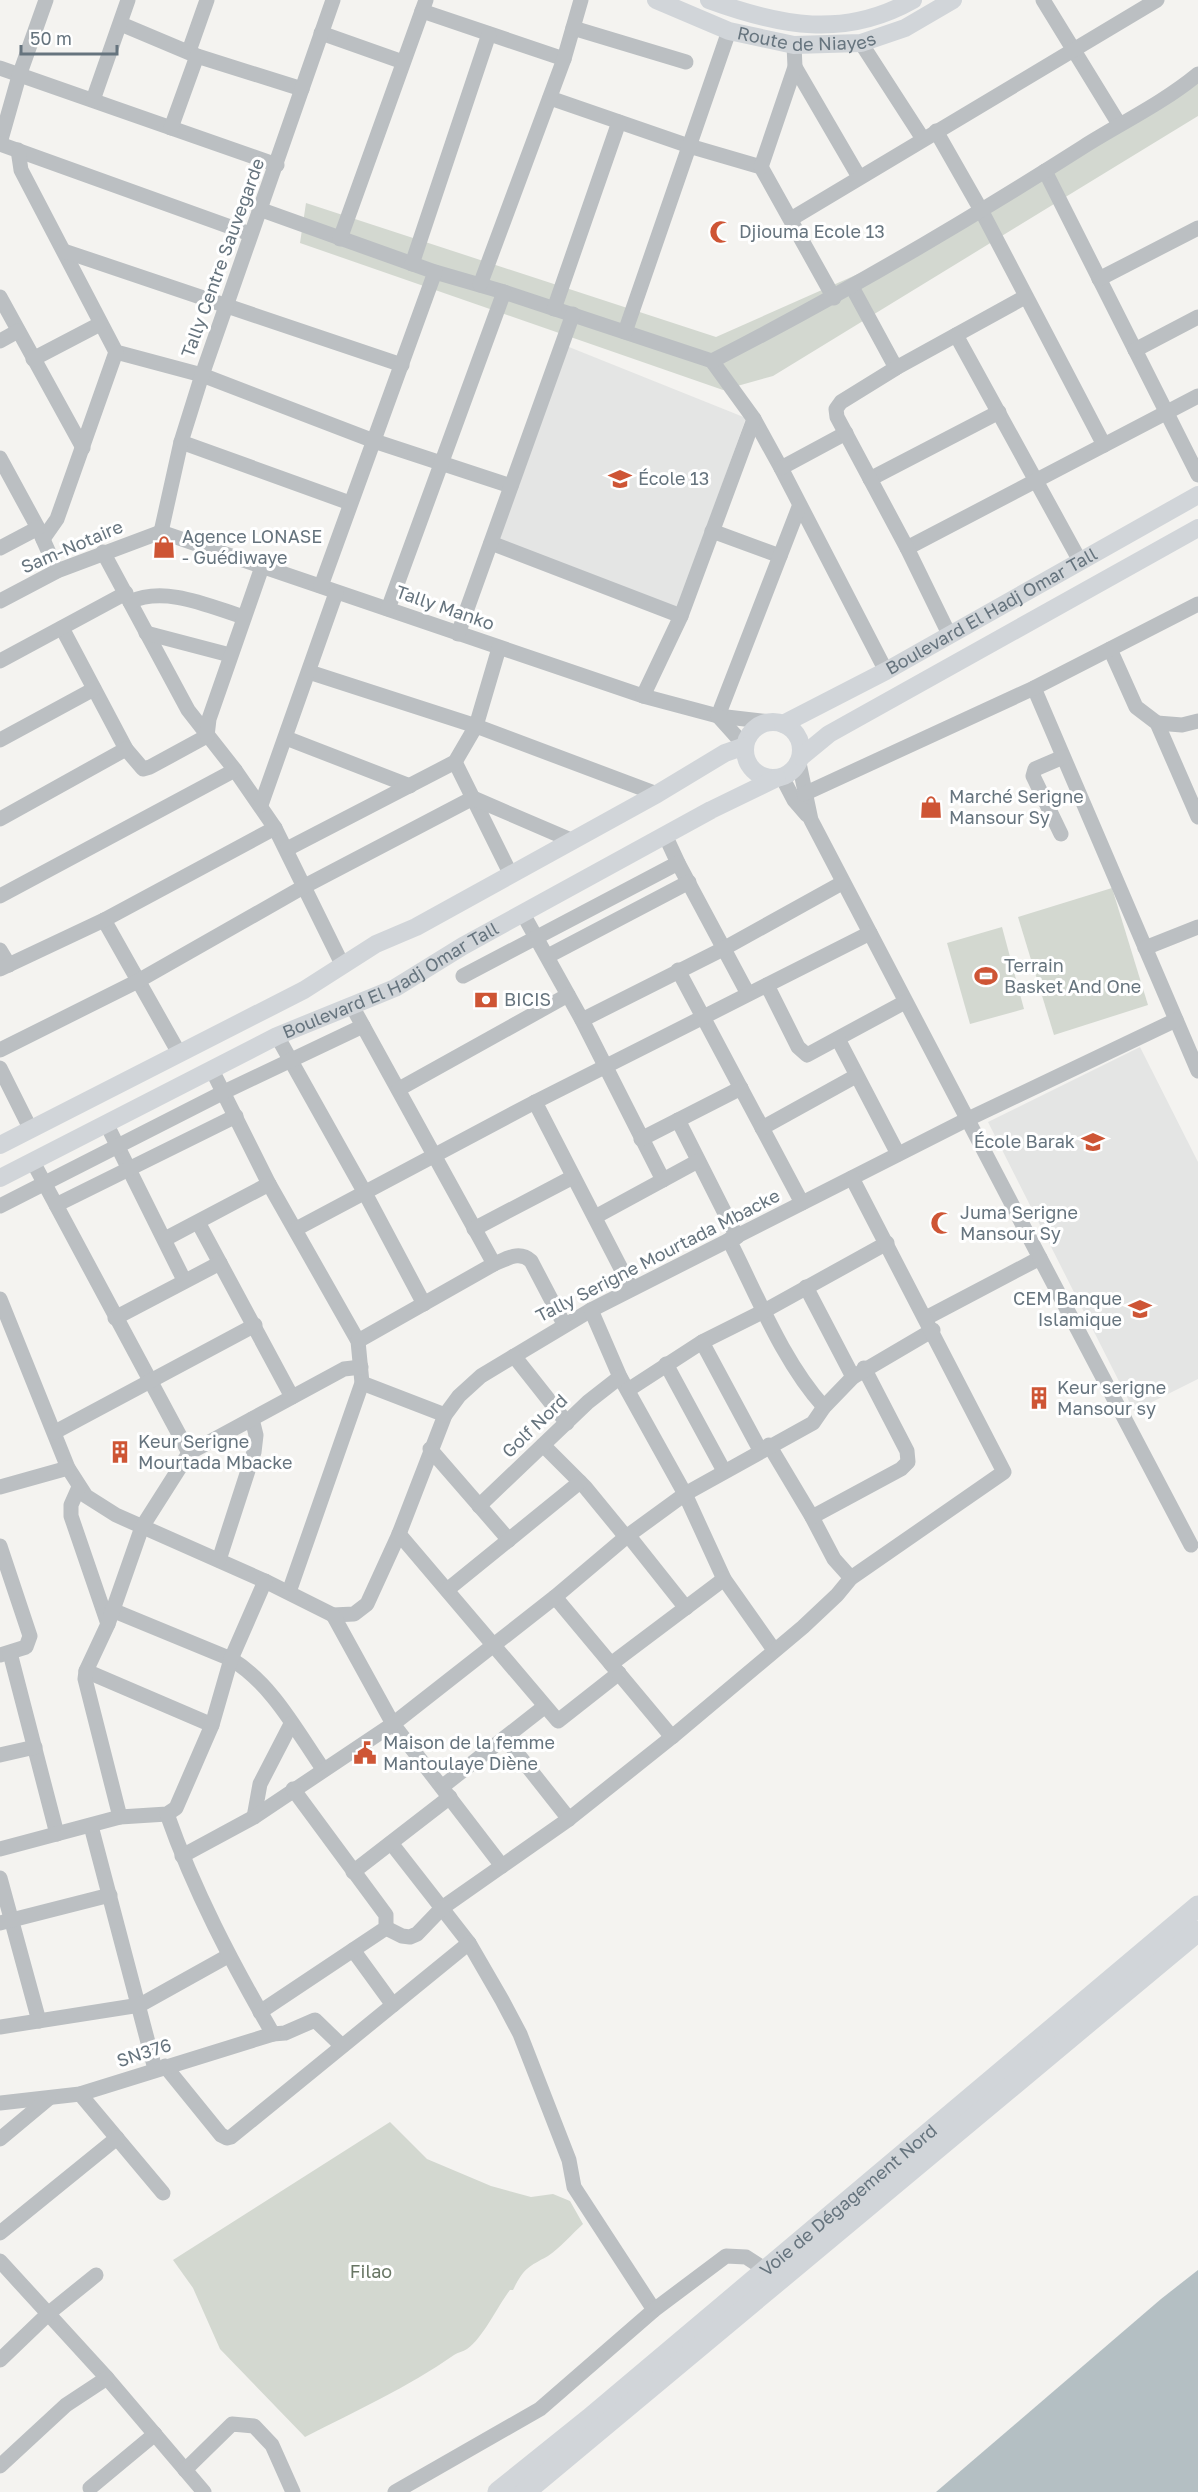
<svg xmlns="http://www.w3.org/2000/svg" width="1198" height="2492" viewBox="0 0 1198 2492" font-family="'Golos Text',sans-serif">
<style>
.built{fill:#e4e5e4}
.green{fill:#d3d8d0}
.water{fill:#b4bfc3}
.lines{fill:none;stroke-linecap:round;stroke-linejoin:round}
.minor{stroke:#bbbfc2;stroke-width:15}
.major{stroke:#d1d5d9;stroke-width:18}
.highway{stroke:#d1d5d9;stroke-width:21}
.labels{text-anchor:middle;stroke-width:6;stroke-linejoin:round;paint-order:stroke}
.street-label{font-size:18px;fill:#66747e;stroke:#fff}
.poi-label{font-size:18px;fill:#66747e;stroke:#fff;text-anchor:start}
.park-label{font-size:18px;fill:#687664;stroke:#fff}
</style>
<rect width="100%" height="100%" fill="#f4f3f0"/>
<!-- built -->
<g class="built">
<path d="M564,345L746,418L677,610L494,541Z"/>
<path d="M1140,1047L1198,1162V1379L1134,1411L988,1122Z"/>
</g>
<!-- green -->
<g class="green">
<path d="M1198,73V116L773,376L723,390L300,243L306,203L716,337L919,247Z"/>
<path d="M1112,888L1148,1005L1054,1035L1018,917Z"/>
<path d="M1002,927L1024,1009L970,1024L947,943Z"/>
<path d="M390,2122L427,2159L491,2186L531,2197L553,2194L570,2201L583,2224C572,2234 560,2248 548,2256C528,2267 524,2268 513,2290H510C497,2307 483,2338 467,2349C463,2352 458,2352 454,2355C408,2387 356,2411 305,2437L220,2349L193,2288L173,2260Z"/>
</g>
<!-- water -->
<path class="water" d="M1198,2270V2492H936L1161,2299Z"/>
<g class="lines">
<!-- minor -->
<g class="minor">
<path d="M1043,0L1119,124"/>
<path d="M422,11L564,59"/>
<path d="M121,24L197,56L302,89"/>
<path d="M573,28L686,62"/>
<path d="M321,33L403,62"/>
<path d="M861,43L923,139"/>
<path d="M189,51L207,0"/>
<path d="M795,67L859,177"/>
<path d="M0,68L277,165"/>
<path d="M550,98L689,146L761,167L834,298"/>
<path d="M93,100L128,0"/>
<path d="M171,128L197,56"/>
<path d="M936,131L981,210L1104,445"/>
<path d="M0,143L19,76L46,0"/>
<path d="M0,144L250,234"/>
<path d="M18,150L21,170L116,352L202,375L374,441L511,486"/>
<path d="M761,167L795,67L794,45"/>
<path d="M1045,171L1198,475"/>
<path d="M259,209L435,272L504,292L712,361L754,419L781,468L886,671"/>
<path d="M791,219L1157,0"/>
<path d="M340,239L426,0"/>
<path d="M64,251L402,365"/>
<path d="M412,264L489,34"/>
<path d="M1099,279L1198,228"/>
<path d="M480,285L564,59L581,0"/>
<path d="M852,287L896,368"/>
<path d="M0,297L83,448"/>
<path d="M554,309L619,122"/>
<path d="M625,332L729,31"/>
<path d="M956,335L1080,561"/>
<path d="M0,341L18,331"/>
<path d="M1135,350L1198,317"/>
<path d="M33,359L100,324"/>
<path d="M712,361C839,296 962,224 1083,147C1121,123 1163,103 1198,74"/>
<path d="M181,442L350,503"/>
<path d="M0,458L38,528L57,571"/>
<path d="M781,468L846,433"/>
<path d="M870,479L999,412"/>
<path d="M712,531L780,556"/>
<path d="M161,532L643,696L718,716L771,722"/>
<path d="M161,532L181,442L202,375L333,0"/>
<path d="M43,539L57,519L116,352"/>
<path d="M491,543L681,616"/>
<path d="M0,548L38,528"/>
<path d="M907,548L1198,396"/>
<path d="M103,552L188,710L235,770L275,828L342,964"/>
<path d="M321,586L435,272"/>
<path d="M0,601L57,571L161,532"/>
<path d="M130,602C165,585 211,607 244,617"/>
<path d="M388,609L504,292"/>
<path d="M62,628L126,749L143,769L150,767L207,736"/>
<path d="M146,633L230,655"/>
<path d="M458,634L573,314"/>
<path d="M949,634L907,548L837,417L836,409L841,402L896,368L1025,297"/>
<path d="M1110,649L1136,707L1157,723L1198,817"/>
<path d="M0,661L126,593"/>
<path d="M309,672L476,726L657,794"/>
<path d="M1034,688L1198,1071"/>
<path d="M643,696L681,616L754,419"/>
<path d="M718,716L799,507"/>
<path d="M718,716L745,746"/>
<path d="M1157,723L1182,725L1198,721"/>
<path d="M207,736L209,719L262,567"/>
<path d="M286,738L410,786"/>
<path d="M0,740L94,689"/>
<path d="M455,762L511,875"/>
<path d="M799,763L811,820L1040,1258L926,1318"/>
<path d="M782,777L794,800L807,815"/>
<path d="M804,794L1034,688L1198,604"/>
<path d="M261,805L336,593"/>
<path d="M0,819L126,749"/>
<path d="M1061,834L1033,776L1035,769L1063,757"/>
<path d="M665,835L678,863L748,994"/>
<path d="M287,849L455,762L476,726L499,648"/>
<path d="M0,896L235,770"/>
<path d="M523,914L582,1020L663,1180"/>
<path d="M104,920L179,1053"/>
<path d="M1145,948L1198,927"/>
<path d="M0,950L9,965"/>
<path d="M548,956L689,882"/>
<path d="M0,969L104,920L275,828"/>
<path d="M678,970L802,1203"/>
<path d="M463,976L678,863"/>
<path d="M767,985L798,1047L807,1055L905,1002"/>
<path d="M352,1006L494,1264"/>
<path d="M582,1020L723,949L842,883"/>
<path d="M277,1036L365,1193L424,1304"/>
<path d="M838,1039L898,1154"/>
<path d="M0,1050L138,981L305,886L473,798L573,841"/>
<path d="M0,1068L31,1130"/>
<path d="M212,1070L269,1184L358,1341L362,1383L289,1592"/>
<path d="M399,1089L568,995"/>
<path d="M535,1102L631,1288"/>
<path d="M678,1120L737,1237"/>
<path d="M107,1125L184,1280"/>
<path d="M762,1128L856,1076"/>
<path d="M641,1139L741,1088"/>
<path d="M33,1162L189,1453"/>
<path d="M56,1205L236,1116"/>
<path d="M0,1206L224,1092L363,1026"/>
<path d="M595,1217L698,1161"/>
<path d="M199,1224L292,1397"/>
<path d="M296,1229L535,1102L870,933"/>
<path d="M474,1229L573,1177"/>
<path d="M165,1239L269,1184"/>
<path d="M729,1240C757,1295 783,1362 824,1407"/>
<path d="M1040,1258L1191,1545"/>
<path d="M806,1287L853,1377"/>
<path d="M0,1299L68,1468L86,1496L116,1515L265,1581L333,1615L354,1614L367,1604L399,1534L445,1415L459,1396L481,1376L591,1310L966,1120L1176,1020"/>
<path d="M591,1310L620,1377L685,1494L724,1579L774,1650"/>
<path d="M115,1318L220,1263"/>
<path d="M358,1341L494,1264C507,1259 519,1250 531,1261L564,1324"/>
<path d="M702,1342L760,1450"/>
<path d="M514,1356L567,1423"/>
<path d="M666,1364L724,1471"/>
<path d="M362,1383L445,1415"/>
<path d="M628,1390L702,1342L766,1310L887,1243"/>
<path d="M55,1432L255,1325"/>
<path d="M543,1445L585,1487L626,1537"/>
<path d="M769,1445L812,1517L834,1559L851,1578"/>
<path d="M430,1449L509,1540"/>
<path d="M0,1487L68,1468"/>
<path d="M79,1487L71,1505V1516L108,1624"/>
<path d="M479,1506L588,1402L620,1377"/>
<path d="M812,1517L901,1469L908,1462L907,1451L864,1368"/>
<path d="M399,1534L558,1721L619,1673"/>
<path d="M628,1535L686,1608"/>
<path d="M0,1546L30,1636L26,1647L0,1655"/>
<path d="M219,1560L254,1452L256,1435L252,1419"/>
<path d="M447,1590L580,1482"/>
<path d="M555,1597L672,1737"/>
<path d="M112,1610L231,1659C272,1684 296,1730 323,1769"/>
<path d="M333,1615L393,1724L502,1866"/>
<path d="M10,1653L57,1834"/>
<path d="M611,1664L724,1579"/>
<path d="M86,1671L212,1725"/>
<path d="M505,1738L569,1819"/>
<path d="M0,1755L35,1747"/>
<path d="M443,1786L544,1707"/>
<path d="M120,1817L85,1679L86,1671L108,1624L142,1527L189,1453L344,1369L361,1367"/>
<path d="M254,1817L260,1784L291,1724"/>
<path d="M91,1826L155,2069"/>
<path d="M391,1843L469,1943L502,2000L520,2034L569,2160L574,2187L654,2310"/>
<path d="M0,1849L120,1817L167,1814L176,1808L212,1725L231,1659L265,1581"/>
<path d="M182,1856L254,1817L393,1724L555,1597L626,1537L685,1494L813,1423L824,1407L853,1377L933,1330"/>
<path d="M353,1872L450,1797"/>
<path d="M0,1878L39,2021"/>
<path d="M0,1923L110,1895"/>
<path d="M386,1928L402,1936L410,1937L417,1934L442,1908L569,1819L672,1737L803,1627L837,1595L851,1578L1004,1472L852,1178"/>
<path d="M353,1950L393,2005"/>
<path d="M260,2012L386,1928V1915L293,1789"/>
<path d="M0,2027L140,2005L228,1956"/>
<path d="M273,2034L285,2033L315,2020L342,2046"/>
<path d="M165,2066L221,2135L227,2138L231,2137L469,1943"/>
<path d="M80,2094L163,2193"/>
<path d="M0,2103L80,2094L273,2034C232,1963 194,1891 167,1814"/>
<path d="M0,2139L48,2099"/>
<path d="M0,2233L117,2138"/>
<path d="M0,2261L107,2378L204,2492"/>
<path d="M0,2360L49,2313L96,2275"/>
<path d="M0,2466L66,2405L107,2378"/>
<path d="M185,2470L232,2424L254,2426L272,2445L293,2492"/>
<path d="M90,2488L155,2434"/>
<path d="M395,2492L540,2409L654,2310L726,2256L746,2257L766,2270"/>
</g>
<!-- major -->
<g class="major">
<path id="s1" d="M656,0L729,31L794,45L861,43L905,28L953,0"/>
<path d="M709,0C780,26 844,39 913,0"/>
<circle cx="773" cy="750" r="28"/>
<path id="s2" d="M783,724L886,671L1198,495"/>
<path d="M801,757L829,734L1198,528"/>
<path d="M0,1145L304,990L376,944L416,927L657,794L725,753L745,746"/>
<path id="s3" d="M0,1178L277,1036L395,988L463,946L711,810L777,778"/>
</g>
<!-- highway -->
<g class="highway">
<path id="s4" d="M498,2492L589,2419L1198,1906"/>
<path d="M525,2492L1198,1931"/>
</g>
</g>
<!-- icons -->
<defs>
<g id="mosque-bare" transform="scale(1.8)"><path d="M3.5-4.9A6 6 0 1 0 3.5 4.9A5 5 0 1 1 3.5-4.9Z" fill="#ce5535" stroke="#fff" stroke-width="2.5" paint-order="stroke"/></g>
<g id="school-bare" transform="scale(1.8)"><path d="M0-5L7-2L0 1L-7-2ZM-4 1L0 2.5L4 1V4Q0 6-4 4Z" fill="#ce5535" stroke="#fff" stroke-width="2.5" paint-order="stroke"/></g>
<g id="shop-bare" transform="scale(1.8)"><path d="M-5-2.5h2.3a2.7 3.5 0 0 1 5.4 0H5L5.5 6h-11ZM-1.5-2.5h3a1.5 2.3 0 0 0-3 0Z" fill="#ce5535" stroke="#fff" stroke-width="2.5" paint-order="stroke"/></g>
<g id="stadium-bare" transform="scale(1.8)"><path d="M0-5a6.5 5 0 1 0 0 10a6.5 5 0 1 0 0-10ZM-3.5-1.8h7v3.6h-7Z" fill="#ce5535" stroke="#fff" stroke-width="2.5" paint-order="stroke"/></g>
<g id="bank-bare" transform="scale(1.8)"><path d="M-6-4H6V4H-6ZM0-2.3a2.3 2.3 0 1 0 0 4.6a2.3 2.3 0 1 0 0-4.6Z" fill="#ce5535" stroke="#fff" stroke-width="2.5" paint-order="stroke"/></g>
<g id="building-bare" transform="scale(1.8)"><path d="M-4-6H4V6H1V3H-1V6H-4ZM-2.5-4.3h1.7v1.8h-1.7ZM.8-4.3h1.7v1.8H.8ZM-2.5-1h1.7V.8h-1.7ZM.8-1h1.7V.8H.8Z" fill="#ce5535" stroke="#fff" stroke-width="2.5" paint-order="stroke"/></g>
<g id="civic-bare" transform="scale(1.8)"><path d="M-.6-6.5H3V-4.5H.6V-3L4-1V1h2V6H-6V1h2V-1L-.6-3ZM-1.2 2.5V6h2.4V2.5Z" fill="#ce5535" stroke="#fff" stroke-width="2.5" paint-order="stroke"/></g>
</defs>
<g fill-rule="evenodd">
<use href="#mosque-bare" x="721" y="232"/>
<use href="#school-bare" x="620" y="479"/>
<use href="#shop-bare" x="164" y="547"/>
<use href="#shop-bare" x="931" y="807"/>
<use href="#stadium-bare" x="986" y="976"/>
<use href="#bank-bare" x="486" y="1000"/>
<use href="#school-bare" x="1093" y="1142"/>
<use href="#mosque-bare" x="942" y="1223"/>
<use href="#school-bare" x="1140" y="1309"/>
<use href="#building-bare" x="1039" y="1398"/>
<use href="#building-bare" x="120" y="1452"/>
<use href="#civic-bare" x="365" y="1753"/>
</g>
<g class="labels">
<!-- street labels -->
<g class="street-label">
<text dy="6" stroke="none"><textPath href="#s1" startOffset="158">Route de Niayes</textPath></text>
<text transform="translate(223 258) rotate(-70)" y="6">Tally Centre Sauvegarde</text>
<text transform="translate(72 547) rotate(-23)" y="6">Sam-Notaire</text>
<text transform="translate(445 608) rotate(19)" y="6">Tally Manko</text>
<text dy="6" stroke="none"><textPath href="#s2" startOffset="237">Boulevard El Hadj Omar Tall</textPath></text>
<text dy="6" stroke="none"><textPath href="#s3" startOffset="438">Boulevard El Hadj Omar Tall</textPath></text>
<text transform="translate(658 1256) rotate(-27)" y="6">Tally Serigne Mourtada Mbacke</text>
<text transform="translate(535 1426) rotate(-44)" y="6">Golf Nord</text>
<text transform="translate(144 2053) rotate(-18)" y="6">SN376</text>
<text dy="6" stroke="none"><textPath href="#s4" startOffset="456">Voie de Dégagement Nord</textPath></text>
</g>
<!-- poi labels -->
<g class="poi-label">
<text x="739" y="238">Djiouma Ecole 13</text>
<text x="638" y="485">École 13</text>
<text x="182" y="543">Agence LONASE<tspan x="182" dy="21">- Guédiwaye</tspan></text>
<text x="949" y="803">Marché Serigne<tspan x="949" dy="21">Mansour Sy</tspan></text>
<text x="1004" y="972">Terrain<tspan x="1004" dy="21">Basket And One</tspan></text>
<text x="504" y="1006">BICIS</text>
<text x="1075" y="1148" text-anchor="end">École Barak</text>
<text x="960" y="1219">Juma Serigne<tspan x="960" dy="21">Mansour Sy</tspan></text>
<text x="1122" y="1305" text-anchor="end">CEM Banque<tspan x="1122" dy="21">Islamique</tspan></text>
<text x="1057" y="1394">Keur serigne<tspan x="1057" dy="21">Mansour sy</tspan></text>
<text x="138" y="1448">Keur Serigne<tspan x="138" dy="21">Mourtada Mbacke</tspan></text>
<text x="383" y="1749">Maison de la femme<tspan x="383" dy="21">Mantoulaye Diène</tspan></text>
</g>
<!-- park labels -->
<g class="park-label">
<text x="371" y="2278">Filao</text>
</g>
</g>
<!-- scale -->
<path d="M21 45v9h96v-9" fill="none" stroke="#66747e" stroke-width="3"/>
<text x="30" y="45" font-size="18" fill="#66747e" stroke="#ffffff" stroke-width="4.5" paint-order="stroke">50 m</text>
</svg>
